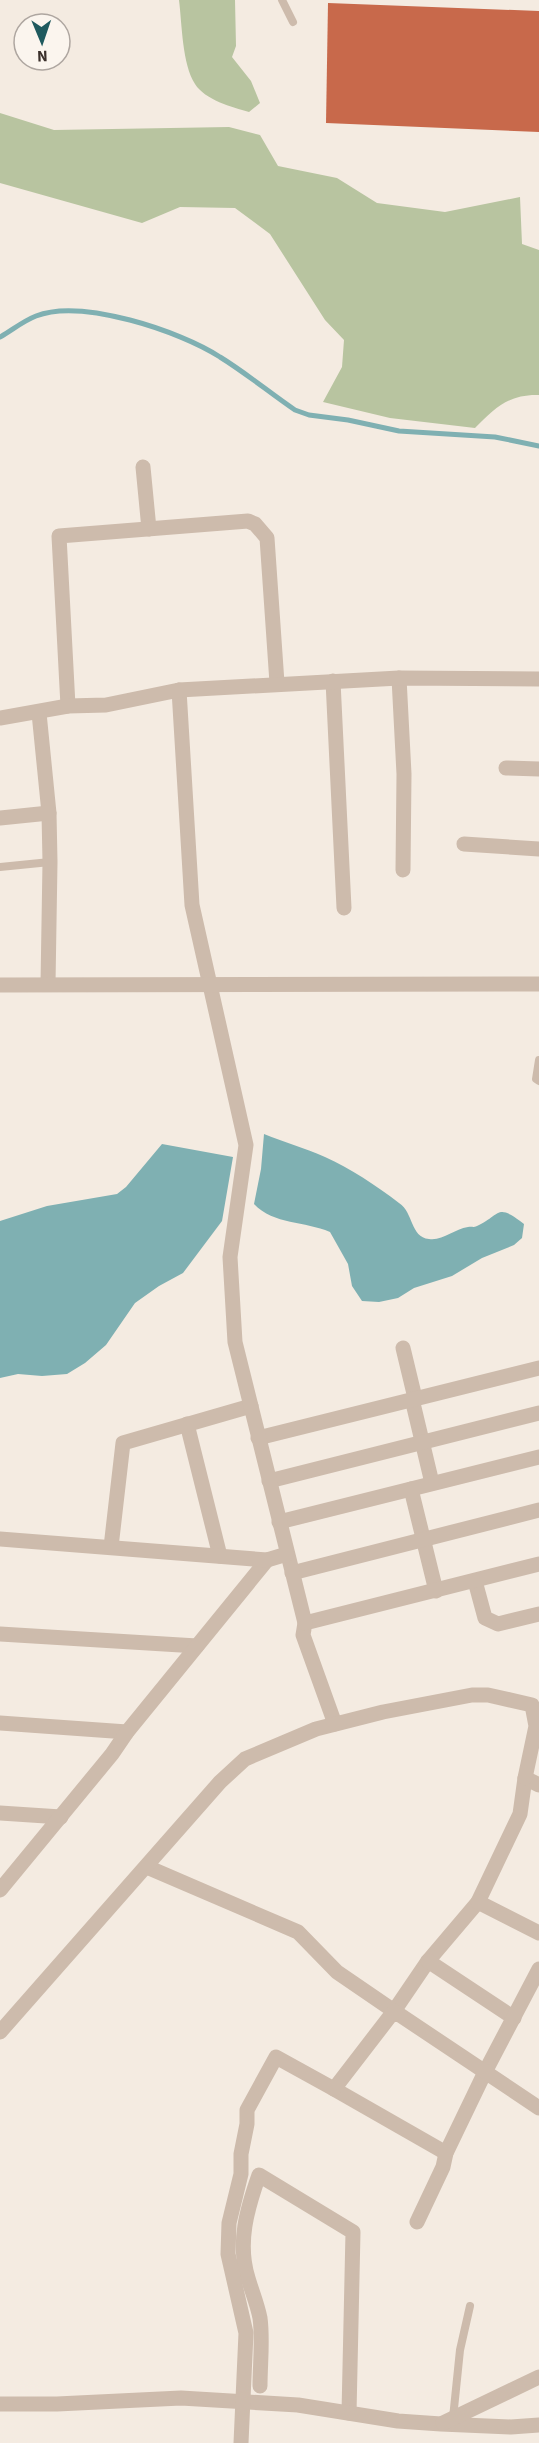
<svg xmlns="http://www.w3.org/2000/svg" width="539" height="2443" viewBox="0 0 539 2443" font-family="'Source Sans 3',sans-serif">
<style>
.green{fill:#b8c4a0}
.water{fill:#7fb0b2}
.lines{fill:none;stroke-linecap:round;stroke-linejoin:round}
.stream{stroke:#7fb0b2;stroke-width:5}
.building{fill:#c8694b}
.service{stroke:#cdbbac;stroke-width:8}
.minor{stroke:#cdbbac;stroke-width:15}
.tertiary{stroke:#cdbbac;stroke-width:15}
</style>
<rect width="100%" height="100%" fill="#f4ebe1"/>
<!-- green -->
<g class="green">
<path d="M179,0H235L236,46L232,57L251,81L260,103L249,112C232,107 205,100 195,84C182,64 182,24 179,0Z"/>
<path d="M0,113L54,130L229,127L260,135L278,166L337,178L377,203L445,212L520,197L522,244L539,250V395C509,394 495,408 475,428L390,418L323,402L342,367L344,340L325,320L270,234L235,208L180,207L142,223L0,183Z"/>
</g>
<!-- water -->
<g class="water">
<path d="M264,1134C284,1142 305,1148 325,1157C350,1168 377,1186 399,1203C414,1213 410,1237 429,1239C443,1241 454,1229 468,1227C473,1226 472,1228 477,1226C501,1215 496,1202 524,1224L522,1238L514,1245L482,1258L452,1276L414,1288L398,1298L379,1302L362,1301L352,1286L348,1264L330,1232C305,1221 274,1225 254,1204L261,1169Z"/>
<path d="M162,1144L233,1157L222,1221L183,1273L159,1286L135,1303L106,1345L85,1363L67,1374L42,1376L18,1374L0,1378V1221L47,1206L117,1194L126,1187Z"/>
</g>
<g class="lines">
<!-- stream -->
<path class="stream" d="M0,337C11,331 23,321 36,316C81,298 180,331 220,357C246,373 270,393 295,410L309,415L348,420L399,431L495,437L539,446"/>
</g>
<!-- building -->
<path class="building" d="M328,3L539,11V132L326,123Z"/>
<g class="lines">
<!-- service -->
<g class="service">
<path d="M282,0L293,22"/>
<path d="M0,867L50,862"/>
<path d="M539,1060L536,1079L539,1081"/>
<path d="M453,2418L460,2350L470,2306"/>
</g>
<!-- minor -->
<g class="minor">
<path d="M143,467L149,529"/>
<path d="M399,678L404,774L403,870"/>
<path d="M333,681L344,908"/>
<path d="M68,706L59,536L248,521L255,524L267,538L277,683"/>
<path d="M39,713L49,813L50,862L48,984"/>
<path d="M506,768L539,769"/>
<path d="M0,818L49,813"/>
<path d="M464,844L539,849"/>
<path d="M403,1348L415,1398"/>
<path d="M412,1399L432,1483"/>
<path d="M187,1424L220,1556"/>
<path d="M258,1438L539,1368"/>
<path d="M269,1481L539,1413"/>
<path d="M411,1489L436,1591"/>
<path d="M279,1522L539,1457"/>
<path d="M111,1547L123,1443L251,1406"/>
<path d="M292,1573L539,1510"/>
<path d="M475,1581L485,1618L498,1624L539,1614"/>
<path d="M0,1634L197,1646"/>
<path d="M0,1723L127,1732"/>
<path d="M335,1724L303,1635L305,1623L539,1564"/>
<path d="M0,1813L61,1817"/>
<path d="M147,1867L298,1932L337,1972L394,2011L428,1961L478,1902L520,1814L525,1778L539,1785"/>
<path d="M0,1890L112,1754L127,1732L267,1560"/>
<path d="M478,1902L539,1933"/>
<path d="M428,1961L514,2018"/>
<path d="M0,2032L220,1782L245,1759L316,1729L383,1712L472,1695H488L532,1705L536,1726L525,1778"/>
<path d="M334,2089L446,2153"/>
<path d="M417,2222L443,2167L446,2153L485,2072L539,1969"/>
<path d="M260,2386C260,2364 263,2340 260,2318C257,2303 252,2292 248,2278C237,2243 247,2209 259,2175L353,2232L349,2413"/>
<path d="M0,2404H57L181,2398L298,2405L398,2421L441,2424L511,2427L539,2425"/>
<path d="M443,2423L539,2377"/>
<path d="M241,2443L246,2333L228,2254L229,2223L241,2174V2154L247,2124V2110L276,2057L334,2089L394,2011L539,2108"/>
</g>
<!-- tertiary -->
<g class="tertiary">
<path d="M179,690L192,905L246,1145L230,1257L235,1342L305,1623"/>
<path d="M0,718L68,706L106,705L179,690L399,678L539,679"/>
<path d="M0,985L539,984"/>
<path d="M0,1539L267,1560L287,1554"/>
</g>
</g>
<!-- north arrow -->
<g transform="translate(42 42) rotate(178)"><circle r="28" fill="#fbf5ee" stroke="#aea6a0" stroke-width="1.5"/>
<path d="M0-4.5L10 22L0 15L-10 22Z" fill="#1f5a5e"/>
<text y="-9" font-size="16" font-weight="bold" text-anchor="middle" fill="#3b302b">N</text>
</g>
</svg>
